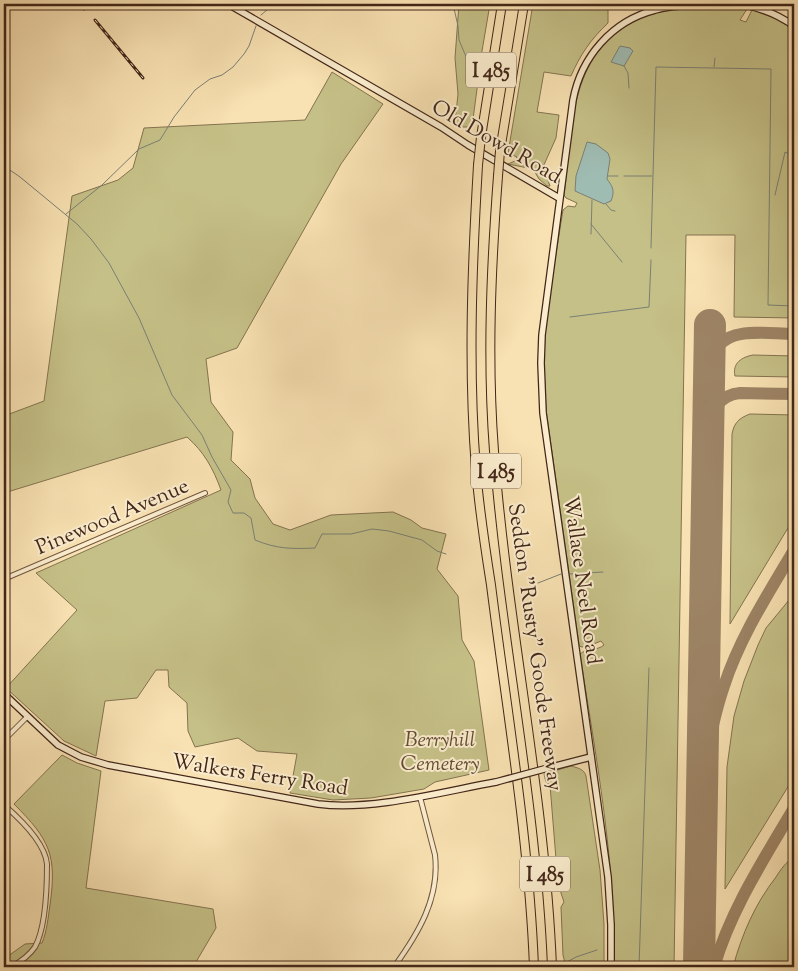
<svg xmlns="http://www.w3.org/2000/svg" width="798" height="971" viewBox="0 0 798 971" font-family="'Sorts Mill Goudy',serif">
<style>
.green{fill:#c5c087;stroke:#847350}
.water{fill:#9fbcb3;stroke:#7a8075}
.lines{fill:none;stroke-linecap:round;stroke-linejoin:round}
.stream{stroke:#7a8075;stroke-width:1}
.taxiway{stroke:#9d8465;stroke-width:12}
.runway{stroke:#9d8465;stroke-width:32}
.street-casing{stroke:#70553e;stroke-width:6}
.secondary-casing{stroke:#422618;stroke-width:8}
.highway-casing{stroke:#422618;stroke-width:10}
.street{stroke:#faeccd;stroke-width:4}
.secondary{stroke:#faeccd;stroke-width:5.5}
.highway{stroke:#f8e1b2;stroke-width:8}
.rail-casing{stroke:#422618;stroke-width:3}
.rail{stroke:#faeccd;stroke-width:1;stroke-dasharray:4;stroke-linecap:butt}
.secondary-bridge-casing{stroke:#422618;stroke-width:8;stroke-linecap:butt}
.highway-bridge-casing{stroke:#422618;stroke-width:10;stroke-linecap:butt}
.secondary-bridge{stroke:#faeccd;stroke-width:5.5}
.highway-bridge{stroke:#f8e1b2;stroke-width:8}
.labels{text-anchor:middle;stroke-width:4;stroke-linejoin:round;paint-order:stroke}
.shield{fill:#faeccd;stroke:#79614e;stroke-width:1}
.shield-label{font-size:20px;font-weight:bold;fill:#422618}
.street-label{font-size:21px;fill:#422618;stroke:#faeccd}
.park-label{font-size:21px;font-style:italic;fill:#634c34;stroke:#faeccd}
</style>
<rect width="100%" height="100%" fill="#f8e1b2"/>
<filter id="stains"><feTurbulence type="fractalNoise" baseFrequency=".004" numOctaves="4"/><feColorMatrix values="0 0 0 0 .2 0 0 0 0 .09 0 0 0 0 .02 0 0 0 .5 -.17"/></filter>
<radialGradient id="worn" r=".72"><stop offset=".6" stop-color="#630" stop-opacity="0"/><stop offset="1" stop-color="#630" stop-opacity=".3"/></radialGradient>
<!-- green -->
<g class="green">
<path d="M459,4H490L482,51L472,127H458L455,122L458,94L455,58Z"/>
<path d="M533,4H607L608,6V23C591,39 580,55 571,76L544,72L537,112L559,115L556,138L543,167L550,186H547L539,179L533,169L508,164L515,161L517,157L508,153Z"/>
<path d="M722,6L747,9L740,20L746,22L752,10L777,19L794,30V318L734,317L735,235H686L674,967H614C616,862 596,758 580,654C587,648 597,651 604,645L601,641L589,646L581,647L579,645L546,409L544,366L545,333L548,304L563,210L568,206L575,207L577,203L566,198L564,195C572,136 568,61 626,26C638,19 651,13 665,11C683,7 703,7 722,6Z"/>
<path d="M332,72L383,104L341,164L237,348L206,359L211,402L233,432L231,460L250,479L255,498L273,524L290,530L331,515L393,512L411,520L422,528L446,534L437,569L458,596L462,640L474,661L489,770L435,782L424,789L371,798L333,800L290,793L297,754L257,751L238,738L195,747L188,731L187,703L169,687L168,670H156L137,698L105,701L96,756L64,741L6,688L77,610L36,573L221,490C213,468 204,452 187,437L4,493V416L44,401L72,196L118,180L133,168L144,128L305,120Z"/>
<path d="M753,355L794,356V377L735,376C732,363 742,357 753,355Z"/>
<path d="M750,414L794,415V518L730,624L732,434C734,423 739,418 750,414Z"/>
<path d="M794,594V777L725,889L727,767L734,716L744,681L758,645L766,628Z"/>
<path d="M62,755L77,763L101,771L86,888L213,909L216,928L193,967H4V959L25,944L42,943C47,931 48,918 50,905C57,855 50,840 14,804Z"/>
<path d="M571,766C578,768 584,769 586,776L600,870L604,924V967H564L565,963L563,955L561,907L564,902L558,884L550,785L546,782L544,774Z"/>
<path d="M794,857V967H733C742,934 755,904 776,877C781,869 786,862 794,857Z"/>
</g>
<!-- water -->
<g class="water">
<path d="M620,46L630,48L633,51L624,66L611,62Z"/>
<path d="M587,142L596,144L608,153L610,159L607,179C613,187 615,191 611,201L604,204L575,191L576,176Z"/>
</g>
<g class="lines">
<!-- stream -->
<g class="stream">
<path d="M453,4L458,26L459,40L467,59L477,72"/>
<path d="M261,15L274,4"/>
<path d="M624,66L628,73L629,88"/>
<path d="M714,67L715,58"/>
<path d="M791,143L794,139"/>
<path d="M4,166L20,177L77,224L91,239L109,263L139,318L172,395L202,435L212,457L231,490L228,502L233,513H244L251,518L255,540C277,549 291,549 315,548L322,534H351L372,529L389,531L422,540L437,551L446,554"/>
<path d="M608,176H618"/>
<path d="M624,176H652"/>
<path d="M775,195L785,152L794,156"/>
<path d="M606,204L611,210L615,211"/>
<path d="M66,214L102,185L139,149L160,140L174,117L195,90L210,79L222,75L233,67L244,54L249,46L256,26"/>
<path d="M591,224L622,262"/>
<path d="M591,234L592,200"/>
<path d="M651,248L656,67L771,69L768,305L794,306"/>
<path d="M570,317L649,307L651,260"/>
<path d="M570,574L603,572"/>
<path d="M538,583L561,574"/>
<path d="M567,962L576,957L597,950"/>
<path d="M639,967L649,668"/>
</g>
<!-- taxiway -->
<g class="taxiway">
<path d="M710,364C719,323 762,334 794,334"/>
<path d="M708,431C711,411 719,395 740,393L794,394"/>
<path d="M702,783C708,750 713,718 724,686C740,637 768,594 794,550"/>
<path d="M714,967C731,909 764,859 794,808"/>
</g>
<!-- runway -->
<path class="runway" d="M699,967L710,325"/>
<!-- street casing -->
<g class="street-casing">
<g id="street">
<path d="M4,579L205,493"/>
<path d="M4,740L27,717"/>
<path d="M4,805C19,818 45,843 47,864C47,887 46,927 35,947C29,956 20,962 11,967"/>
<path d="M394,967C418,934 440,898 435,855L420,797"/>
</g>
</g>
<!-- secondary casing -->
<g class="secondary-casing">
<g id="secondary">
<path d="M228,4L441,127L468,145L559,198"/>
<path d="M739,4C760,7 777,14 794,26"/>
<path d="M4,694L58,745L81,757L108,765L318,804C372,811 441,792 496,782"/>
<path d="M548,768L591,757"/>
<path d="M611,967V925L608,877L543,413L541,363L542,335L573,100C581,57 612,21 655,10C672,5 691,5 709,4"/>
</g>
</g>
<!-- highway casing -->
<g class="highway-casing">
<g id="highway">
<path d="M481,137L502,4"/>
<path d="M500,151L524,4"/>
<path d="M478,165C472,267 468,368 476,469C479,508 485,547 491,585C507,712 529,839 534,967"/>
<path d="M498,176C491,268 487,359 494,451C507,624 545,794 552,967"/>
</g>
</g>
<!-- street -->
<use href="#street" class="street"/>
<!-- secondary -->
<use href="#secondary" class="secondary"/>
<!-- highway -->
<use href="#highway" class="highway"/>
<!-- rail casing -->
<g class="rail-casing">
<g id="rail">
<path d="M81,4L84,9"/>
<path d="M95,20L143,78"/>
</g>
</g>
<!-- rail -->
<use href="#rail" class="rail"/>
<!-- secondary-bridge casing -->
<g class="secondary-bridge-casing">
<path id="secondary-bridge" d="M496,782L548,768"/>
</g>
<!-- highway-bridge casing -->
<g class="highway-bridge-casing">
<g id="highway-bridge">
<path d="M478,165L481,137"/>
<path d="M498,176L500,151"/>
</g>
</g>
<!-- secondary-bridge -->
<use href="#secondary-bridge" class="secondary-bridge"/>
<!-- highway-bridge -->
<use href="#highway-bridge" class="highway-bridge"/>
</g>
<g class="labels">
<!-- shield labels -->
<g class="shield">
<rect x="466" y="52.5" width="50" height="35" rx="4"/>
<rect x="471" y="453.5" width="50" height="35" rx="4"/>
<rect x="520" y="856.5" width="50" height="35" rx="4"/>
</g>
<g class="shield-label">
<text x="491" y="77">I 485</text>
<text x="496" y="478">I 485</text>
<text x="545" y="881">I 485</text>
</g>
<!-- street labels -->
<g class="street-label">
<text transform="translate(497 141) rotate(30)" y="7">Old Dowd Road</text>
<text transform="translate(112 516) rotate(-23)" y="7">Pinewood Avenue</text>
<text transform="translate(583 580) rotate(82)" y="7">Wallace Neel Road</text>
<text transform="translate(536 647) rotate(82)" y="7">Seddon "Rusty" Goode Freeway</text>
<text transform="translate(260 774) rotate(9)" y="7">Walkers Ferry Road</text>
</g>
<!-- park labels -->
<g class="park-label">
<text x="440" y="746">Berryhill<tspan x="440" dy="24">Cemetery</tspan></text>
</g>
</g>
<!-- margin -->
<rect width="798" height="971" fill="none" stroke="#f8e1b2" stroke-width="20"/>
<rect x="5" y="5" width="788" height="961" fill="none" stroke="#422618" stroke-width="2.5"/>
<rect x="10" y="10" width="778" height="951" fill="none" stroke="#422618"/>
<rect width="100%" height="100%" filter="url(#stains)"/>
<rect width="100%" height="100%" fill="url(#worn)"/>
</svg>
